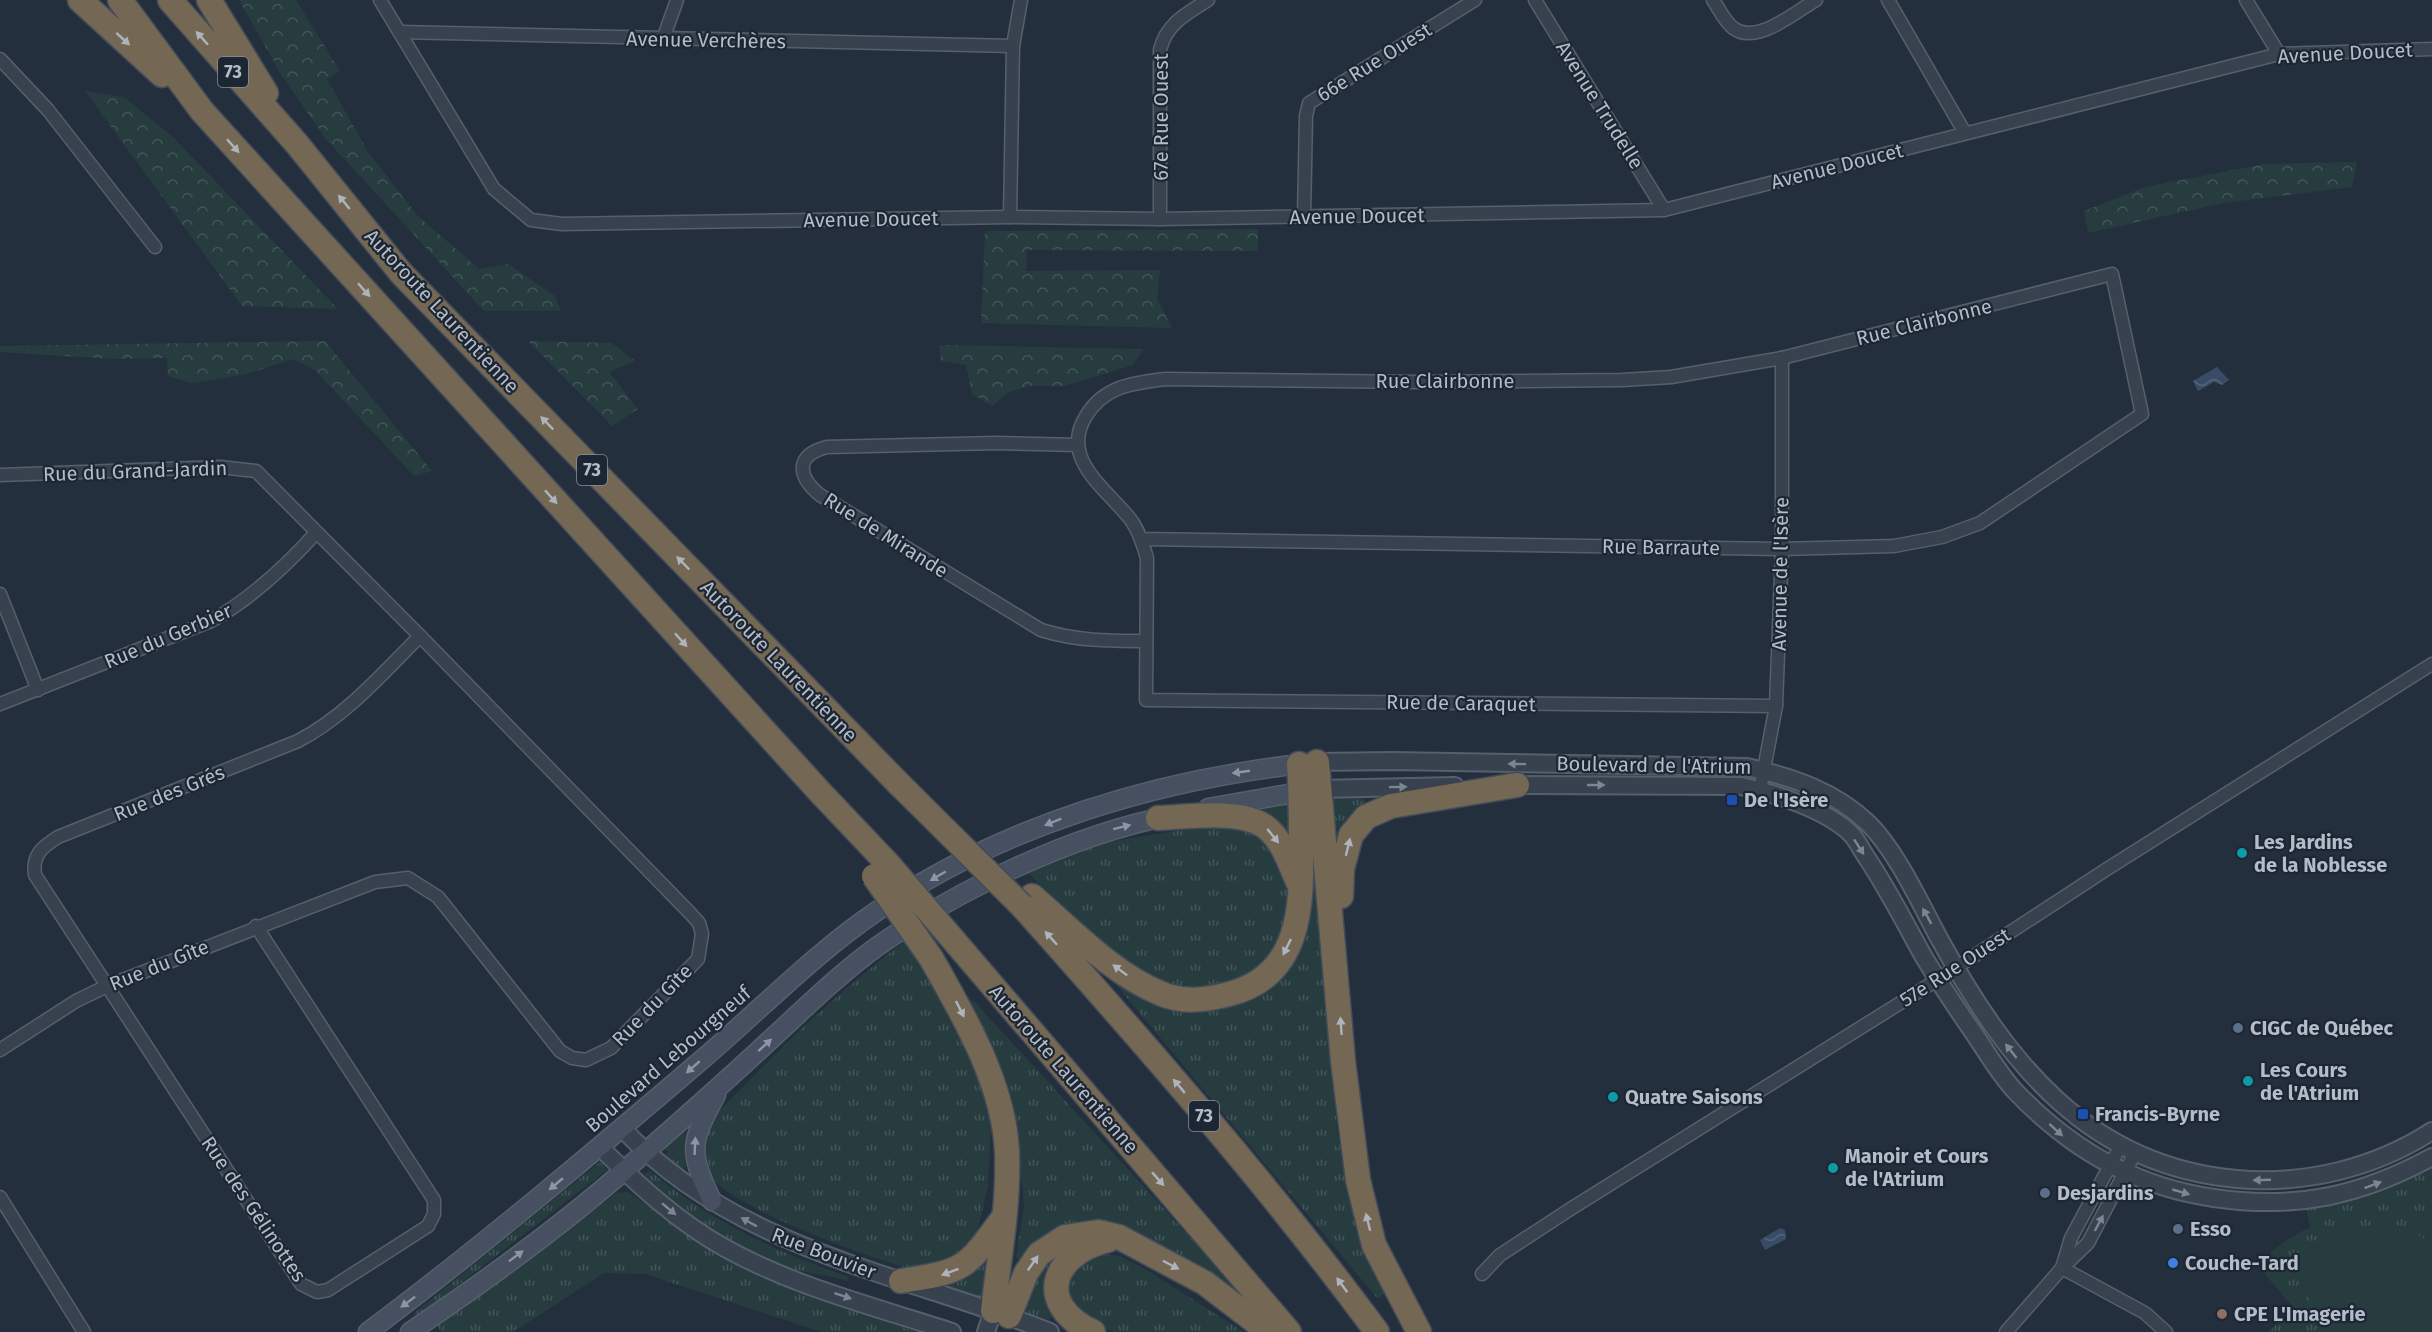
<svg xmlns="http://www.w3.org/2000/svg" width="2432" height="1332" viewBox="0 0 2432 1332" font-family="'Fira Sans',sans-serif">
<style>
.grass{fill:url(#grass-tufts)}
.forest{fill:url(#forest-crowns)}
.garden{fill:#263c3f}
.water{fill:url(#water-waves)}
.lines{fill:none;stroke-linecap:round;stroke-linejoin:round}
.minor-casing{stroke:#565f6c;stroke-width:15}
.tertiary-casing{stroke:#565f6c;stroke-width:20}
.secondary-casing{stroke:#565f6c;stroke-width:21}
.motorway-casing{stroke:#434c59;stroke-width:27}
.minor{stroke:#38414e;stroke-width:12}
.tertiary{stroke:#38414e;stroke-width:16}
.secondary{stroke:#465061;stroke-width:18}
.motorway{stroke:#746855;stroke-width:24}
.motorway-bridge-casing{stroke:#434c59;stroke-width:27;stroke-linecap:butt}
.motorway-bridge{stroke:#746855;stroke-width:24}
.oneway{fill:#aeb4bd}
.oneway2{fill:#7c8592}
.oneway3{fill:#8e96a5}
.transit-dot{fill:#1a4fb4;stroke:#1d2633;stroke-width:2}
.culture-dot{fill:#0f9aa8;stroke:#1d2633;stroke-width:2}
.service-dot{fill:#5c6f8a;stroke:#1d2633;stroke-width:2}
.shop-dot{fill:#3f7fe0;stroke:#1d2633;stroke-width:2}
.education-dot{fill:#8d6e63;stroke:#1d2633;stroke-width:2}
.labels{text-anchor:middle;stroke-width:4.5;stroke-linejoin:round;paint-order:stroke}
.shield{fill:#1d2633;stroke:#878f9c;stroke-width:1.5}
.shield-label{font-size:18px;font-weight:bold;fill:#b4bcc9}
.street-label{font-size:20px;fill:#b4bcc9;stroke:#1d2633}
.poi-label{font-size:20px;font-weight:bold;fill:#b4bcc9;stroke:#1d2633;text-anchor:start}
</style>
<defs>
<pattern id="grass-tufts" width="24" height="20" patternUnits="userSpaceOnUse" patternTransform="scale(1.5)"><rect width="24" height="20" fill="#263c3f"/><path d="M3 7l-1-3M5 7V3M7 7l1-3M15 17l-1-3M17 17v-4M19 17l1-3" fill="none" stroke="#435659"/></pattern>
<pattern id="forest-crowns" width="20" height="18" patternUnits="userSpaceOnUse" patternTransform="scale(1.5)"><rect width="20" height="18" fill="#263c3f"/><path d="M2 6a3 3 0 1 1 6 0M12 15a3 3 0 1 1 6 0" fill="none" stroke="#435659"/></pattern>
<pattern id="water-waves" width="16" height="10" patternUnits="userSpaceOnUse" patternTransform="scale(1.5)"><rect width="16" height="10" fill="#394c67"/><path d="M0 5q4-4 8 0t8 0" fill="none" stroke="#53647b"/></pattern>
</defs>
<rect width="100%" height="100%" fill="#242f3e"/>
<!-- grass -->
<g class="grass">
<path d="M1363,797L1367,805L1342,828H1335L1329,804L1334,803V798Z"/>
<path d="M1290,802L1295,838L1287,841L1263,816L1264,807Z"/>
<path d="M1234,822L1265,836L1289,888V913L1273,954L1242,981L1194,993L1133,972L1027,872L1106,842Z"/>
<path d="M1318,877L1337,1130L1343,1166L1358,1228L1386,1293L1377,1298L1113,981L1119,976L1137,990L1263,986L1310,878Z"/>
<path d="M907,939L947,1003L984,1093L991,1121L988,1186L976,1238L968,1251L921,1272C879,1261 723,1207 706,1170C701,1158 702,1136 709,1126C720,1107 740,1091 755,1075C803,1025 853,981 907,939Z"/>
<path d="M973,1000L1232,1283L1230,1288C1170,1249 1079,1176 1021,1260L1016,1258L1024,1206L1018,1136L1008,1095L970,1003Z"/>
<path d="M681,1130L687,1134V1165L681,1170L664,1157L668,1152L663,1146Z"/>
<path d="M2432,1157V1332H2268L2295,1309L2256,1264L2288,1239L2310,1227L2305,1202Z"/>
<path d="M600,1162L607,1170L417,1317L414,1313Z"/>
<path d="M649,1170C708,1220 776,1252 849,1277L847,1281C824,1274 797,1272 775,1264C729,1247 679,1208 644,1175Z"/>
<path d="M628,1192L724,1258L762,1278L917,1332H822L645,1274L604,1273L513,1332H441L437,1325L617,1193Z"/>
<path d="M1102,1254L1120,1256L1145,1269L1244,1332H1114C1100,1327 1079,1318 1071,1304C1059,1282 1083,1260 1102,1254Z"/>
<path d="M1052,1258L1054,1263L1052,1317L1047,1321L1020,1313L1031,1277Z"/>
<path d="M984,1259L988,1260L983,1298L950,1288V1280Z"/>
</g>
<!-- forest -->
<g class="forest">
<path d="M239,0H296L340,71L327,79L368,152L417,215L479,269L508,264L555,296L561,311H484L325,138L282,76Z"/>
<path d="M85,91L124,97L174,138L338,309L242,306Z"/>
<path d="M2357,162L2352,187L2223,203L2088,233L2084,211L2145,187L2264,164Z"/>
<path d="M1258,229V251L1027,250L1026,271L1160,270L1157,298L1172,328L981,323L985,231Z"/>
<path d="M325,341L432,471L414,476L316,371L294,359L246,374L192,383L168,376L167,358L113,359L0,352V346Z"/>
<path d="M528,341L612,343L635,361L609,372L638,409L612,426Z"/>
<path d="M939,345L1144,349L1133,365L1064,386H1030L1009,392L992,406L972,394L966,365L941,361Z"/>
</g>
<!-- garden -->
<path class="garden" d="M2389,1225L2409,1229L2432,1244V1329L2428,1332H2330C2323,1321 2303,1294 2302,1283C2296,1238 2356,1228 2389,1225Z"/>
<!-- water -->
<g class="water">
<path d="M2217,367L2229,380L2222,385L2214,382L2198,391L2193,381Z"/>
<path d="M1780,1228L1785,1230L1786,1239L1765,1250L1760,1240Z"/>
</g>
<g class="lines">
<!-- minor casing -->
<g class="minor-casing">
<g id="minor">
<path d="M380,0L494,189L531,220L562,224L1010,217L1160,219L1664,210L2279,54L2432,49"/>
<path d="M1535,0L1664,210"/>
<path d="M1713,0C1719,9 1724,20 1732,27C1755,47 1795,12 1816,0"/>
<path d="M1888,0L1965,133"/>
<path d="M2246,0L2279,54"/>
<path d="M400,32L1013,46"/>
<path d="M663,39L677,0"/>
<path d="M0,59L48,110L155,247"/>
<path d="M1010,217L1013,46L1021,0"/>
<path d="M1304,217L1306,116L1309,103L1475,0"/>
<path d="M1160,219V50C1166,24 1186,14 1208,0"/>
<path d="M1077,445L996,443L827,447C795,455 797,476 820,495L1041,630C1076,641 1109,641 1146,641"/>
<path d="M0,475L220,467L256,471L420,636L690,913L699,923L702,934L698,959L611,1048L586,1060L572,1058L560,1051L438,897L408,878L375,882L107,986L76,1001L0,1050"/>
<path d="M1142,539L1782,549L1894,546L1942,537L1980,523L2142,414L2112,274L1782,358L1671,377L1622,380L1419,382L1165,379C1133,383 1104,386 1086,416C1059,459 1107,489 1131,520C1139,531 1143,544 1147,558L1146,700L1776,706"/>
<path d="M0,594L38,690"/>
<path d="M0,704L211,621C251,599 284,568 315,534"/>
<path d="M1760,790L1776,706L1782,549V358"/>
<path d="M256,926L434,1200V1214L428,1226L328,1290L317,1292L301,1284L35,875C32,855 42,847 58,837L298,741C346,716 382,674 420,636"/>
<path d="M0,1197L84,1332"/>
<path d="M2062,1268L2071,1238L2121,1145"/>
<path d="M2062,1268L2145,1313L2166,1332"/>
<path d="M1482,1274L1500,1255L1572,1208L1937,980L2107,869L2432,664"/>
<path d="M2006,1332L2062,1268L2088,1243L2136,1151"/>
</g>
</g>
<!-- tertiary casing -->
<g class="tertiary-casing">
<g id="tertiary">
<path d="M1317,762L1392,761L1747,767C1792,777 1835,791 1869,824C1897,852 1921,905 1940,940C2007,1062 2088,1166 2237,1179C2305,1185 2375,1168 2432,1131"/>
<path d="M1508,785L1741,786C1774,793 1828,810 1852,835C1858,842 1862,851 1867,858C1887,888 1904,921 1921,952C1937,980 1955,1006 1973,1032C1986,1051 1999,1074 2015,1091C2070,1149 2135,1187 2214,1198C2296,1210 2360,1196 2432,1157"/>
<path d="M1319,789L1455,786"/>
<path d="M622,1128C734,1249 903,1274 1050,1332"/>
<path d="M600,1147C637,1184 678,1222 725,1248C795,1287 876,1307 952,1332"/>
<path d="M986,1332L993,1311"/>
</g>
</g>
<!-- secondary casing -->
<g class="secondary-casing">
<g id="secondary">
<path d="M1208,808L1311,790"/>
<path d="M712,1201C688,1150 690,1143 716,1095"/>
<path d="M368,1332C484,1245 594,1152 705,1057C761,1009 815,953 877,911C1004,825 1158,779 1310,763"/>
<path d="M410,1332C484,1282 559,1228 626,1169C674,1127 722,1085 769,1041C804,1009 839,974 878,946C959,889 1072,835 1169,816"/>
</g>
</g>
<!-- motorway casing -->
<g class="motorway-casing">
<g id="motorway">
<path d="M80,0L162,75"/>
<path d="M120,0L202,111L818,790L890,866"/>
<path d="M170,0L297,144L401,273L900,785"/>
<path d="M209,0L266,93"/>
<path d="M1317,762L1343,1061L1358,1180L1374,1245L1419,1332"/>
<path d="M1158,818C1188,817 1245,808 1268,829C1283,842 1290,864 1298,882"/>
<path d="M1032,896C1072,930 1112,974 1162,994C1184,1003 1206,1000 1229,994C1301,976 1302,906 1301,846C1301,818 1301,791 1299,764"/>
<path d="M1341,896L1342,869L1351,835L1366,817L1391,806L1517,785"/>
<path d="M1022,906C1145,1044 1267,1183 1377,1332"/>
<path d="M956,943L1289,1332"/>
<path d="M931,958C964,1016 1004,1084 1007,1152C1009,1205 999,1258 993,1311"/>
<path d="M901,1281C965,1271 965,1270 1003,1218"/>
<path d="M1009,1316L1026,1273L1039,1254L1065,1237L1098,1232L1119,1237L1205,1283L1269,1332"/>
<path d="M1093,1332C1035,1305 1050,1254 1108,1240"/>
</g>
</g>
<!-- minor -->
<use href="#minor" class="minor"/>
<!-- tertiary -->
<use href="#tertiary" class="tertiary"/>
<!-- secondary -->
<use href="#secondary" class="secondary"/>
<!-- motorway -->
<use href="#motorway" class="motorway"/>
<!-- motorway-bridge casing -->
<g class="motorway-bridge-casing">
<g id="motorway-bridge">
<path d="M900,785L1022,906"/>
<path d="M890,866L956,943"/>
<path d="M874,876L931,958"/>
</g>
</g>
<!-- motorway-bridge -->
<use href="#motorway-bridge" class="motorway-bridge"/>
</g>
<!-- one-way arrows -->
<defs><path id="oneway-solid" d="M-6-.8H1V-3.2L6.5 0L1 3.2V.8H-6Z" transform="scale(1.5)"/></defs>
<g class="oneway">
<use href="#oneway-solid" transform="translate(202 38) rotate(-132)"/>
<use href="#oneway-solid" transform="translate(123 39) rotate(42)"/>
<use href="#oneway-solid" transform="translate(233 146) rotate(48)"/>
<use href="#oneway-solid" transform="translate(344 202) rotate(-129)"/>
<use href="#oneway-solid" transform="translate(364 290) rotate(48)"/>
<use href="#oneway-solid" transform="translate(547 423) rotate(-134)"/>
<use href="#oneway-solid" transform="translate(551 497) rotate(48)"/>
<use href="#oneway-solid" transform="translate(683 563) rotate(-134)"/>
<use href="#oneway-solid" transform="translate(681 640) rotate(48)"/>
<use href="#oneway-solid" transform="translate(1273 836) rotate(51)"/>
<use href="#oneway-solid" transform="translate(1348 847) rotate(-76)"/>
<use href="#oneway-solid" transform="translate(1051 938) rotate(-132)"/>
<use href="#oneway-solid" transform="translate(1287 947) rotate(116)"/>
<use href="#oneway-solid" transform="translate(1120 970) rotate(-143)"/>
<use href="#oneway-solid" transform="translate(960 1009) rotate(63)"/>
<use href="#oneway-solid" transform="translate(1341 1026) rotate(-94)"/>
<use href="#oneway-solid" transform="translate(1179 1086) rotate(-130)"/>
<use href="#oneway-solid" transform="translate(1158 1179) rotate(49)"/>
<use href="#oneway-solid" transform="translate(1368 1222) rotate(-104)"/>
<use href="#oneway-solid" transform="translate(1033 1263) rotate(-55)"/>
<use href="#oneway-solid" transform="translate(1171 1265) rotate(28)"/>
<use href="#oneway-solid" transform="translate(950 1272) rotate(159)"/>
<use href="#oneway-solid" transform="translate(1342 1285) rotate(-126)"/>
</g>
<g class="oneway2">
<use href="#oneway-solid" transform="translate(1517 764) rotate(-179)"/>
<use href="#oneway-solid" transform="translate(1596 785)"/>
<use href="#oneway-solid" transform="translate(1398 787) rotate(-1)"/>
<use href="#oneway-solid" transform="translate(1859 847) rotate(57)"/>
<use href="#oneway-solid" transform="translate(1927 916) rotate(-119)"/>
<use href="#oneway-solid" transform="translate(2011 1051) rotate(-128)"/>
<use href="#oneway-solid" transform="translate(2056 1130) rotate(42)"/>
<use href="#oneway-solid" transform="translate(2262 1180) rotate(178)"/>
<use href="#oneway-solid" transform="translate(2373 1185) rotate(-21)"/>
<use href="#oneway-solid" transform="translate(2181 1192) rotate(16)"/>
<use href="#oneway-solid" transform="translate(669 1209) rotate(40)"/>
<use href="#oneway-solid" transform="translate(749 1222) rotate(-151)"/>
<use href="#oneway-solid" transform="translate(2099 1223) rotate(-62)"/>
<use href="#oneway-solid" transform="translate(843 1296) rotate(18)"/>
</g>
<g class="oneway3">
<use href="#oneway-solid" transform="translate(1241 772) rotate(172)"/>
<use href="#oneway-solid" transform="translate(1053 822) rotate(158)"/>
<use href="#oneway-solid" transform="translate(1122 827) rotate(-14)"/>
<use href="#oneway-solid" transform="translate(938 876) rotate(150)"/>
<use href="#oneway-solid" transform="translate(765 1045) rotate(-42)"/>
<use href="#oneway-solid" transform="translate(693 1067) rotate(139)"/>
<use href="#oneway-solid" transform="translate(695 1146) rotate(-87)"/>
<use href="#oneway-solid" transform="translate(556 1184) rotate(140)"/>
<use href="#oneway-solid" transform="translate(516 1256) rotate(-37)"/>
<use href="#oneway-solid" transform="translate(408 1302) rotate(143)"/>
</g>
<!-- markers -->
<g class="transit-dot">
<rect x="1726" y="794" width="12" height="12" rx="3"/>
<rect x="2077" y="1108" width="12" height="12" rx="3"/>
</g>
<g class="culture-dot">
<circle cx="2242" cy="853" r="6"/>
<circle cx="2248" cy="1081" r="6"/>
<circle cx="1613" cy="1097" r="6"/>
<circle cx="1833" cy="1168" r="6"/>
</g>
<g class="service-dot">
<circle cx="2238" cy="1028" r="6"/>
<circle cx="2045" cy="1193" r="6"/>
<circle cx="2178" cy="1229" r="6"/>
</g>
<circle class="shop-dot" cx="2173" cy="1263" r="6"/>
<circle class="education-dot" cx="2222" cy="1314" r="6"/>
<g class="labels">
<!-- shield labels -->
<g class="shield">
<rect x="218" y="57" width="30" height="30" rx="4.5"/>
<rect x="577" y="455" width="30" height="30" rx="4.5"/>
<rect x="1189" y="1101" width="30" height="30" rx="4.5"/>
</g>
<g class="shield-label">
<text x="233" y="78">73</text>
<text x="592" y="476">73</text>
<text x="1204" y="1122">73</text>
</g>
<!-- street labels -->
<g class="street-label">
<text transform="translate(706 40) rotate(1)" y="7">Avenue Verchères</text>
<text transform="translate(2345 53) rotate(-3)" y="7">Avenue Doucet</text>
<text transform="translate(1374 62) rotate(-32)" y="7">66e Rue Ouest</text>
<text transform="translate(1600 105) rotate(58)" y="7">Avenue Trudelle</text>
<text transform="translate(1161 117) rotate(-90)" y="7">67e Rue Ouest</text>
<text transform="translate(1837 166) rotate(-14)" y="7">Avenue Doucet</text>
<text transform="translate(1357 216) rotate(-1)" y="7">Avenue Doucet</text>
<text transform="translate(871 219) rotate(-1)" y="7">Avenue Doucet</text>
<text transform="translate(442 311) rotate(47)" y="7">Autoroute Laurentienne</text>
<text transform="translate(1924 322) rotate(-14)" y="7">Rue Clairbonne</text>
<text x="1445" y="388">Rue Clairbonne</text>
<text transform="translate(135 471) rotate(-2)" y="7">Rue du Grand-Jardin</text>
<text transform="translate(886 535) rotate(32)" y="7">Rue de Mirande</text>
<text transform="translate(1661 547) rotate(1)" y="7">Rue Barraute</text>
<text transform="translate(1780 574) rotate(-89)" y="7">Avenue de l'Isère</text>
<text transform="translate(168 636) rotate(-23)" y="7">Rue du Gerbier</text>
<text transform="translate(779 661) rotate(46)" y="7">Autoroute Laurentienne</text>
<text transform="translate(1461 703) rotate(1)" y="7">Rue de Caraquet</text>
<text transform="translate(1654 765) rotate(1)" y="7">Boulevard de l'Atrium</text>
<text transform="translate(169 793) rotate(-22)" y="7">Rue des Grés</text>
<text transform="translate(159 965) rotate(-22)" y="7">Rue du Gîte</text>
<text transform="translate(1955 967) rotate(-33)" y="7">57e Rue Ouest</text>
<text transform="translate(652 1005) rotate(-46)" y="7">Rue du Gîte</text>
<text transform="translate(668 1059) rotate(-41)" y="7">Boulevard Lebourgneuf</text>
<text transform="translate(1064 1069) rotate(49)" y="7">Autoroute Laurentienne</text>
<text transform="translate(254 1209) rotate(56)" y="7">Rue des Gélinottes</text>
<text transform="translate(824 1253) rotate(21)" y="7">Rue Bouvier</text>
</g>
<!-- poi labels -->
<g class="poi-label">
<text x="1744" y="807">De l'Isère</text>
<text x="2254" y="849">Les Jardins<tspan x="2254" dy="23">de la Noblesse</tspan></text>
<text x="2250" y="1035">CIGC de Québec</text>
<text x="2260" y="1077">Les Cours<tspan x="2260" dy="23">de l'Atrium</tspan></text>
<text x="1625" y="1104">Quatre Saisons</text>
<text x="2095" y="1121">Francis-Byrne</text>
<text x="1845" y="1163">Manoir et Cours<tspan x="1845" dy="23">de l'Atrium</tspan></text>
<text x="2057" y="1200">Desjardins</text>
<text x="2190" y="1236">Esso</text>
<text x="2185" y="1270">Couche-Tard</text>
<text x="2234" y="1321">CPE L'Imagerie</text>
</g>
</g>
</svg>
